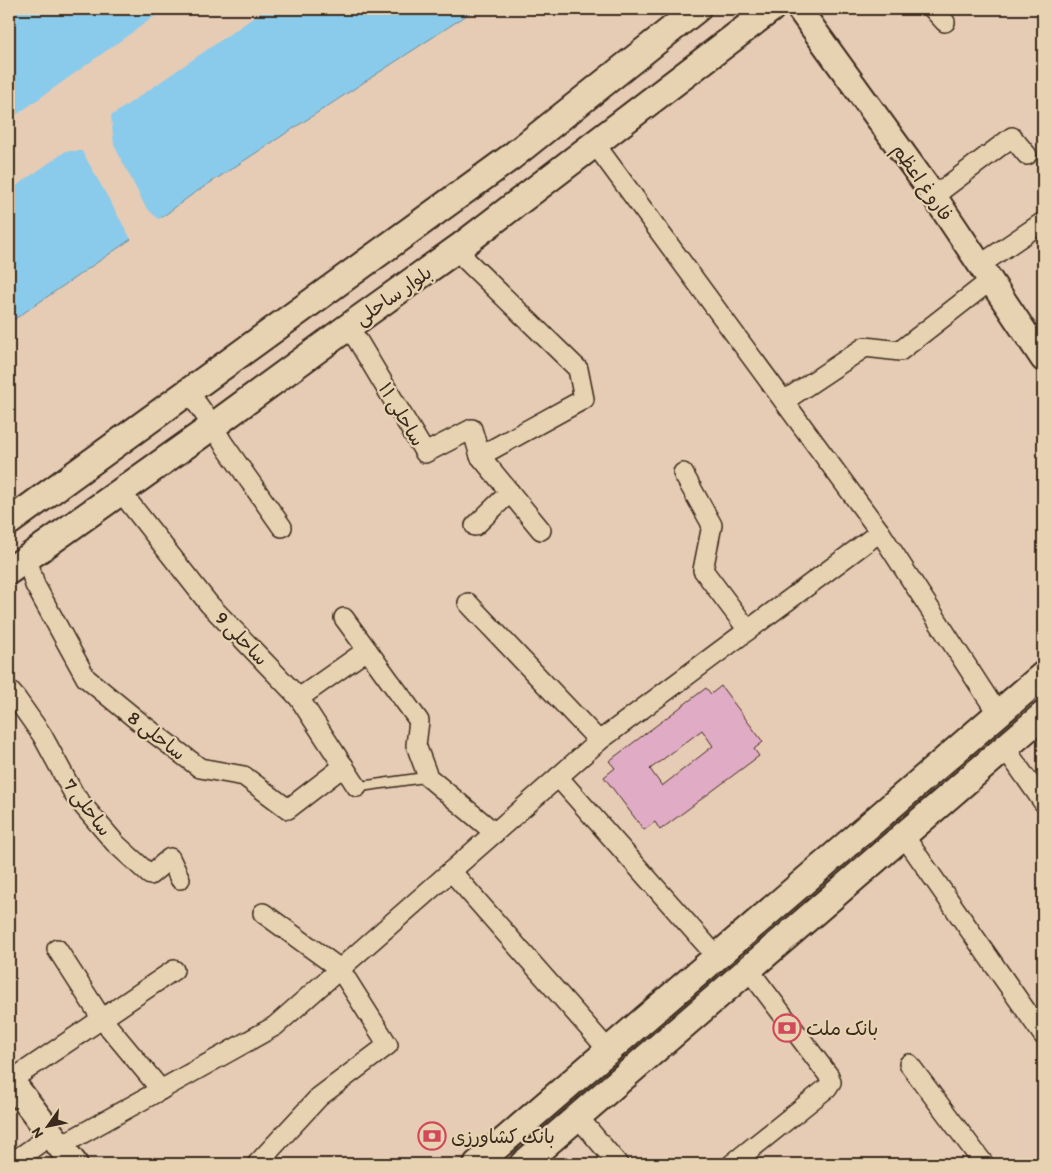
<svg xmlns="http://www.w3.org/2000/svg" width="1052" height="1173" viewBox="0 0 1052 1173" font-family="Itim,'Playpen Sans Arabic',sans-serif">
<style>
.water{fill:#8acbeb;stroke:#6a8b99}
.pier{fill:#e6cbb5}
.building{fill:#e0abc4;stroke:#3b2a1e;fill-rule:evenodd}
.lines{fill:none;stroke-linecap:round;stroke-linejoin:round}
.service-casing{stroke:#3b2a1e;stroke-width:12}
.minor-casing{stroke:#3b2a1e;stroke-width:22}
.tertiary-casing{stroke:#3b2a1e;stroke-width:28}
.secondary-casing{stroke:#3b2a1e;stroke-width:30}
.service{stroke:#e7d3b1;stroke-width:9}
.minor{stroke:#e7d3b1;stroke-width:19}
.tertiary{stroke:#e7d3b1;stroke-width:24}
.secondary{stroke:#e7d3b1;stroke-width:26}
.labels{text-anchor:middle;stroke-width:4.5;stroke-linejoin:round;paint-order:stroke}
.street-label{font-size:19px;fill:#3b2a1e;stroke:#e7d3b1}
.poi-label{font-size:19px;fill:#3b2a1e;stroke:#e7d3b1;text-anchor:start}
</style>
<rect width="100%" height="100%" fill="#e6cbb5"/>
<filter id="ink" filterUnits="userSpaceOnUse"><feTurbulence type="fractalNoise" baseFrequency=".02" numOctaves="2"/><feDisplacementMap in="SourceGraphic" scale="10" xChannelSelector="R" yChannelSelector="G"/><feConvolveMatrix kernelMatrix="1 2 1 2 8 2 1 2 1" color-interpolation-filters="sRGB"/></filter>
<g filter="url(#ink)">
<!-- water -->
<path class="water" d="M9,9H476L190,196L153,224L9,323Z"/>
<!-- pier -->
<path class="pier" d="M165,9H266L111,116L114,145L145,206L158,219L170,214L132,241L82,151H66L9,191V120Z"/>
<!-- building -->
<path class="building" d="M721,686L763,742L754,749L759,756L660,830L655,822L644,830L604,777L615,768L609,761L706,688L711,694ZM702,730L713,746L662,786L650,769Z"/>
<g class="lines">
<!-- service casing -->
<g class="service-casing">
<path id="service" d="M357,787L428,777"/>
</g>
<!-- minor casing -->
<g class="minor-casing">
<g id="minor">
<path d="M933,9L945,22"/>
<path d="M595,144L880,532L998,714"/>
<path d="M934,196L1012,137L1027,155"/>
<path d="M461,246L466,260L578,369L584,399L480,456"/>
<path d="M980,265L1043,222"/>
<path d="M348,327L358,341L425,453L472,429L480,456L541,530"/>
<path d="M188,391L213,426L223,443L282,527"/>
<path d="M784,401L865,347L900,351L991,280"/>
<path d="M683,473L712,525L703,570L748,630"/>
<path d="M121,492L209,604L299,698L357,787"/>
<path d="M475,526L510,492"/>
<path d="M27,558L35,585L86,678L142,724L200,768L244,776L288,809L344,766"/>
<path d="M468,603L599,741"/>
<path d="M344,618L419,721L416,745L428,777L495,833"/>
<path d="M9,690L16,698L42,735L75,796L115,843L150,875L170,858L180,879"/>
<path d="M299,698L367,650"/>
<path d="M1005,748L1043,802"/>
<path d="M558,777L717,957"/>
<path d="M904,836L1043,1035"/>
<path d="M451,871L609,1051"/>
<path d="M57,949L102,1019L161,1090"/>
<path d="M909,1064L984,1164"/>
<path d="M10,1081L174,970"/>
<path d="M578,1117L618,1164"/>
<path d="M60,1146L275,1026L599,741L880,532"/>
<path d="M10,1164L51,1135"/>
<path d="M257,1164L319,1097L388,1045L340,969L263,913"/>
<path d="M732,1164L827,1088L831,1082L829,1076L749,970"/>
</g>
</g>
<!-- tertiary casing -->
<g class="tertiary-casing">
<path id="tertiary" d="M799,9L934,196L1043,359"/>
</g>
<!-- secondary casing -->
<g class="secondary-casing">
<g id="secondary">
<path d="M9,522L511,157L697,9"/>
<path d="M9,571L213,426L348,327L461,246L771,9"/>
<path d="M9,1079L74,1164"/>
<path d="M477,1164L1043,675"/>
<path d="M523,1164L1043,715"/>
</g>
</g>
<!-- service -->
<use href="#service" class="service"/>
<!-- minor -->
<use href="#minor" class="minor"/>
<!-- tertiary -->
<use href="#tertiary" class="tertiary"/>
<!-- secondary -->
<use href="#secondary" class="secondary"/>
</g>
</g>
<!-- icons -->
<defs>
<g id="bank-ring" transform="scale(1.4375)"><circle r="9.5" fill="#e7d3b1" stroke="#d1495b" stroke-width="1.5"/><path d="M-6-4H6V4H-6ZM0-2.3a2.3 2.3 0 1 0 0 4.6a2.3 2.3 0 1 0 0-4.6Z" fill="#d1495b"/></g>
</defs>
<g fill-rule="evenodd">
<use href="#bank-ring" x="787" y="1028"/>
<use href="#bank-ring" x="432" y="1136"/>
</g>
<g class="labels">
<!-- street labels -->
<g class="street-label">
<text transform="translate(923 182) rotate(55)" y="7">فاروغ اعظم</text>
<text transform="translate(393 295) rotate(-35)" y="7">بلوار ساحلی</text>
<text transform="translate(402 414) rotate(59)" y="7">ساحلی ۱۱</text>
<text transform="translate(242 638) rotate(46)" y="7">ساحلی 9</text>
<text transform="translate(157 735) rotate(38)" y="7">ساحلی 8</text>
<text transform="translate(88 807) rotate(53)" y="7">ساحلی 7</text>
</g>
<!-- poi labels -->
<g class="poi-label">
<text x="806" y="1035">بانک ملت</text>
<text x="451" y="1143">بانک کشاورزی</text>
</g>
</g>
<!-- margin -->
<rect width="1052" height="1173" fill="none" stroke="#e7d3b1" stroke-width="30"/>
<rect x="15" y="15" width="1022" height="1143" fill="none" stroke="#3b2a1e" stroke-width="2" filter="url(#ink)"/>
<!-- north arrow -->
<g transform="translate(48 1126) rotate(237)" stroke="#e7d3b1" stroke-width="4" paint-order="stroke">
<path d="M0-4L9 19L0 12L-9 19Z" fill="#3b2a1e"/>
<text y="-8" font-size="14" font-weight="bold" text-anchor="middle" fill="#3b2a1e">N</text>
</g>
</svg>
